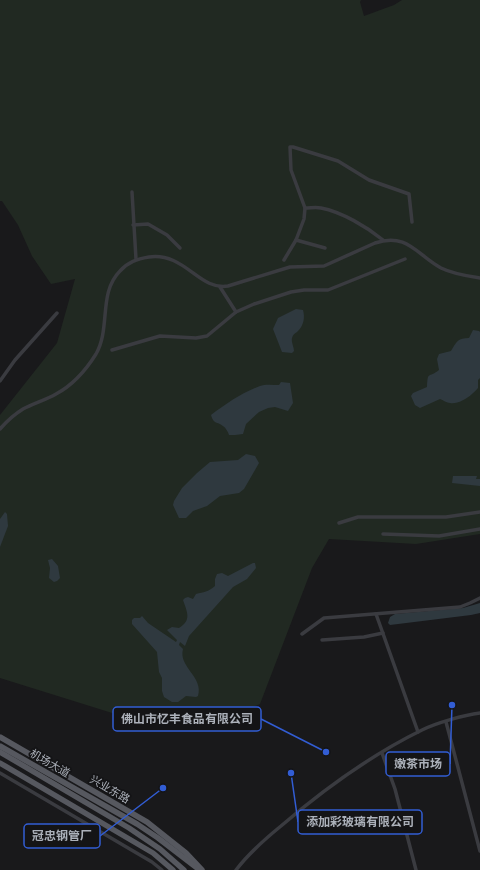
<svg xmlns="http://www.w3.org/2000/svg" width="480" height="870" viewBox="0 0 480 870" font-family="'Fira Sans Condensed','Noto Sans SC',sans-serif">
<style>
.green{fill:#212922}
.water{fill:#2f393f}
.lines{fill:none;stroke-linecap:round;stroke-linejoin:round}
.street{stroke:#3a3b40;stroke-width:3.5}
.primary{stroke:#56585f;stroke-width:5.5}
.labels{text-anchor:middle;stroke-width:3.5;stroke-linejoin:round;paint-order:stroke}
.street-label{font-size:11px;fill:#acb1ba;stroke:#141416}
.leader{fill:none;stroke:#325dd4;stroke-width:1.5}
.callout-dot{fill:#325dd4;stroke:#141416;stroke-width:1.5}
.callout{fill:#141416;stroke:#325dd4;stroke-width:1.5}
.callout-label{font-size:12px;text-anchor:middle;font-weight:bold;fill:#acb1ba}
</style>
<rect width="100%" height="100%" fill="#19191b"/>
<!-- green -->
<path class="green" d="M0,0H361L360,2L364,16L394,5L402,0H480V534L416,544L329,539L312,568L260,704L233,716L157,727L0,678V415L57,343L75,279L51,284L32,256L18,225L2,201H0Z"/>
<!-- water -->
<g class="water">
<path d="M296,309L303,310C305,317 304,325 298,331C296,333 293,334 292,338C291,342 294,347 294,351L292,353L282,352L273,329L278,318Z"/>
<path d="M473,330L479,331L480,332V378L478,380V388C472,395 460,405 450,403C447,403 443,400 440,399L420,408L415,405L411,396L413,393L427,387C428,370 428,379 439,370L437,359L439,354L451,351C457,341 458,338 469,338Z"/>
<path d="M281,382L290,383L293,403L288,411L275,407L268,408L259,412L246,424L243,434L235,435H229C228,432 226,428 223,426C217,421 214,425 211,415C227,403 242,393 260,386C265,384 273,385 279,385Z"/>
<path d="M246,454L255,456L259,463L244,489L239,493L220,496L207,506L193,511L186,518H179L173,505L174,501L182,488L197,473L210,462L238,460Z"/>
<path d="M453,476H477L476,479H480V486L452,483Z"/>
<path d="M5,512L7,514L8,526L0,547V519Z"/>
<path d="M52,559L58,566L60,578L57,581L54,582L49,578L50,568L48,560Z"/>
<path d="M253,563H255L256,568L247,579L233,587L189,636L185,646L180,642L179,645L183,649C178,667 204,677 198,696L196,697L186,696L178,702H172L164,697L162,691V678L159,672L157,652L132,624V620L134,618H140L142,616L148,623L176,642L177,640L167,630L172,627L179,628C192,620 187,612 183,600L185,598L188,597L193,599L196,594C204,592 208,592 215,586V579L217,574L222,573L228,576Z"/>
<path d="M480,603V613L471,615L390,625L388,623L390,617L395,614L463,608Z"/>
</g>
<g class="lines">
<!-- street -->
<g class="street">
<path d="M132,192L136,259"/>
<path d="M305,208C311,208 316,207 321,208C342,212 367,227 383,240"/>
<path d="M133,225L148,224L167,235L180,248"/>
<path d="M296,240L325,248"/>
<path d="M284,260L296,240L304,219L305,208L291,170L290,147H293L338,161L369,180L409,194L412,222"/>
<path d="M220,287L236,312"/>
<path d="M112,350L160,336L196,338L207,336L236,312L254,304L291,292L304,290H328L405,259"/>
<path d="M0,381L15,360L57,313"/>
<path d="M0,429C6,422 15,414 23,409C34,403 46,400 56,394C73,385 86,370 96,354C111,328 98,293 120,271C128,262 137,259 149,257C185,252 199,291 228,286L290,267L324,266L375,243C407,232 417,255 441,268C453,274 467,276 480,278"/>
<path d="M339,523L358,517H446L480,512"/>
<path d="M383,534L439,536L480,529"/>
<path d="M376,614L418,732"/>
<path d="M302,634L324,618L460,607L470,603L480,598"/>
<path d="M322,640L364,637L383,633"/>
<path d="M446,722L480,851"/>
<path d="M382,753L395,789L416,870"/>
<path d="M0,773L152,862L162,870"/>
<path d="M236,870C249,853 265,839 281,826C323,790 373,754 422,730C436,723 464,715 480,713"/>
</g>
<!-- primary -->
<g class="primary">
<path d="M0,737L147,822L186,853L202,870"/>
<path d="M0,746L137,824L158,838L197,868"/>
<path d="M0,752L129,828L160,849L184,870"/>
<path d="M0,763L153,853L173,870"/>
</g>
</g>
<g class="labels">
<!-- street labels -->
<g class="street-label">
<text transform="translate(50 763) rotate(30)" y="4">机场大道</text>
<text transform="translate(110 789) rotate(30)" y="4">兴业东路</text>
</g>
</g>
<!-- callouts -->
<path class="leader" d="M326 752L261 719M452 705L450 764M291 773L298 822M163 788L100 836"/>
<g class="callout-dot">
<circle cx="326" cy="752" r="4"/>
<circle cx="452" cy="705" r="4"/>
<circle cx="291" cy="773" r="4"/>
<circle cx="163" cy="788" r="4"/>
</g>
<g class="callout">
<rect x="113" y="707" width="148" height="24" rx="4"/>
<rect x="386" y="752" width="64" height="24" rx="4"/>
<rect x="298" y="810" width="124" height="24" rx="4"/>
<rect x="24" y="824" width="76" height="24" rx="4"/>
</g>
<g class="callout-label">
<text x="187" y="723">佛山市忆丰食品有限公司</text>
<text x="418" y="768">嫩茶市场</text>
<text x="360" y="826">添加彩玻璃有限公司</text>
<text x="62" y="840">冠忠钢管厂</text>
</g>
</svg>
